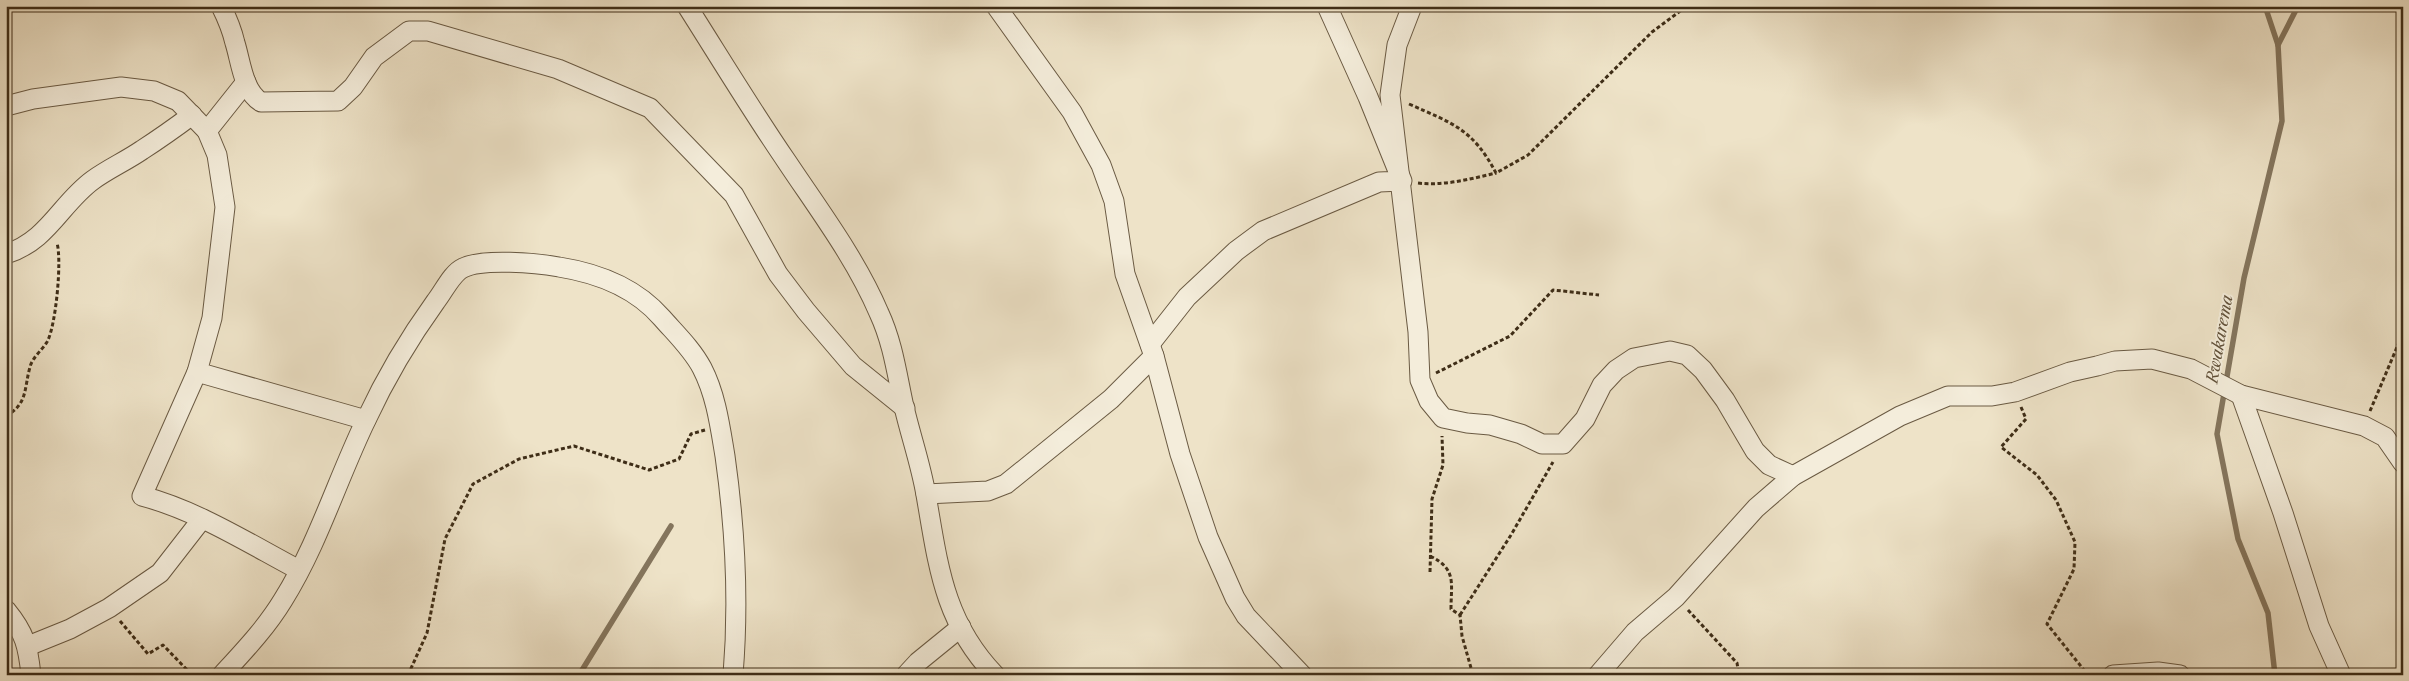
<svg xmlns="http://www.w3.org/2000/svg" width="2409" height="681" viewBox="0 0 2409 681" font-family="'Libre Caslon Text',serif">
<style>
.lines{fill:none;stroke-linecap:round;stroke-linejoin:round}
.stream{stroke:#84755d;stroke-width:5.5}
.street-casing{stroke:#6a5a43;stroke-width:21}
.path{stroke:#3e2d17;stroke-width:3;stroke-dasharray:4 2.5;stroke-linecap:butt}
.street{stroke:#f4eddb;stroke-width:19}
.labels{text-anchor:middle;stroke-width:4;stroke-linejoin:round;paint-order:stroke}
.water-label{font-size:16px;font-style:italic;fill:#61513a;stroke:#f4eddb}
</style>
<rect width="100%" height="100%" fill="#eee3c8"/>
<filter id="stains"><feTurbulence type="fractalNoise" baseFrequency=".004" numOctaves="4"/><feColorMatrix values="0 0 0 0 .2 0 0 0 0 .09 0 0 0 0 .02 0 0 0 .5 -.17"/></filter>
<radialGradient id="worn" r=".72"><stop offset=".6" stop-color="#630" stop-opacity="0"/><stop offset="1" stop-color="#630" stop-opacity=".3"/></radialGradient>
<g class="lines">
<!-- stream -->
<g class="stream">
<path d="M2265,6L2278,45L2282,121L2244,278L2217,434L2238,539L2268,613L2275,675"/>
<path d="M2278,45L2298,6"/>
<path d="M579,675L671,526"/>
</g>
<!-- street casing -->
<g class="street-casing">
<g id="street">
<path d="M221,6C227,18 232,30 235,43C241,62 243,91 261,102L338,101L353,87L374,57L409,31H428L558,69L650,108L734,195L778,274L806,311L853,366L905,408"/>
<path d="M687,6C720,58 752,111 787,162C819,210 856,259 879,313C893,343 897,375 904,407C911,437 921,465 926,495C938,563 943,621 995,675"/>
<path d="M996,6L1072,112L1101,165L1114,201L1125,274L1154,356L1180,454L1208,537L1235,598L1246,616L1302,675"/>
<path d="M1412,6L1397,45L1390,95L1418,332L1420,380L1429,401L1443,418L1467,423L1490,425L1521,434L1542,444H1563L1585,419L1602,385L1616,370L1634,358L1670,351L1687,355L1703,370L1725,400L1755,451L1769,465L1793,476"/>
<path d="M6,106L33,99L121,87L154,91L178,101L207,131L217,155L225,207L212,318L197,372L366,420"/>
<path d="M207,131L246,82"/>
<path d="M6,254C48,241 61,203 93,180C108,169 126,161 142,150C159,139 176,127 192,115"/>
<path d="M1150,344L1187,297L1236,251L1263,231L1379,182L1402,181L1368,97L1327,6"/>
<path d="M197,372L142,496C198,511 248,543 299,570"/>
<path d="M2241,395L2283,513L2319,626L2341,675"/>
<path d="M926,494L988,491L1006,484L1111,399L1154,356"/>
<path d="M6,610C25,633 28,646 31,675"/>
<path d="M28,646L70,629L109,608L160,573L202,519"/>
<path d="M222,675C244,651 266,628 283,600C318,544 337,480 366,420C385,379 410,337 436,301C444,291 452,273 463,268C482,258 537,263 559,267C597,273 636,288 662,318C676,334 692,349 702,368C716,395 720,426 725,456C735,527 739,603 733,675"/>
<path d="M906,675L918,662L961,627"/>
<path d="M1598,675L1635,632L1676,597L1756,508L1793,476L1900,416L1948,396H1992L2015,392L2070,372L2097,366L2115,361L2152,359L2191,369L2241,395L2364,426L2385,437L2403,463"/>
<path d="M2113,675L2158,672L2180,675"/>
</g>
</g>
<!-- path -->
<g class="path">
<path d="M1409,104C1452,123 1473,129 1496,173L1528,155L1652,32L1687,6"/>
<path d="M1418,183C1444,186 1471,179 1496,173"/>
<path d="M1436,373L1510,336L1553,290L1599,295"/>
<path d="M2021,407L2026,419L2001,447L2037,475L2056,500L2075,542L2074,569L2047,624L2088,675"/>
<path d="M2370,411L2403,333"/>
<path d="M6,416C28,404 24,388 30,367C32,358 42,350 47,342C56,326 62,260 57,243"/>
<path d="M1430,556C1457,569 1451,583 1451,609L1460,615L1462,636L1473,675"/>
<path d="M1430,572L1432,499L1443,465L1442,436"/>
<path d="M1688,610L1737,663L1739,675"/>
<path d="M1460,615L1511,535L1553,462"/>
<path d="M120,621L148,654L163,645L192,675"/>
<path d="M6,673L12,675"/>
<path d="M408,675L427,633L445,539L473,484L519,459L574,446L649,470L679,459L691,434L705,430"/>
</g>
<!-- street -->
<use href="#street" class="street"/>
</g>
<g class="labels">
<!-- water labels -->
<g class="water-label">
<text transform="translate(2219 339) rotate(-80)" y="6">Rwakarema</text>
</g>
</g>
<!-- margin -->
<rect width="2409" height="681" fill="none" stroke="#eee3c8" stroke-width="25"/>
<rect x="8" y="8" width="2394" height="666" fill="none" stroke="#3e2d17" stroke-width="2.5"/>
<rect x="12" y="12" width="2384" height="656" fill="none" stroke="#3e2d17"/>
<rect width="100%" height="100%" filter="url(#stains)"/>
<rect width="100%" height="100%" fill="url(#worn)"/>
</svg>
